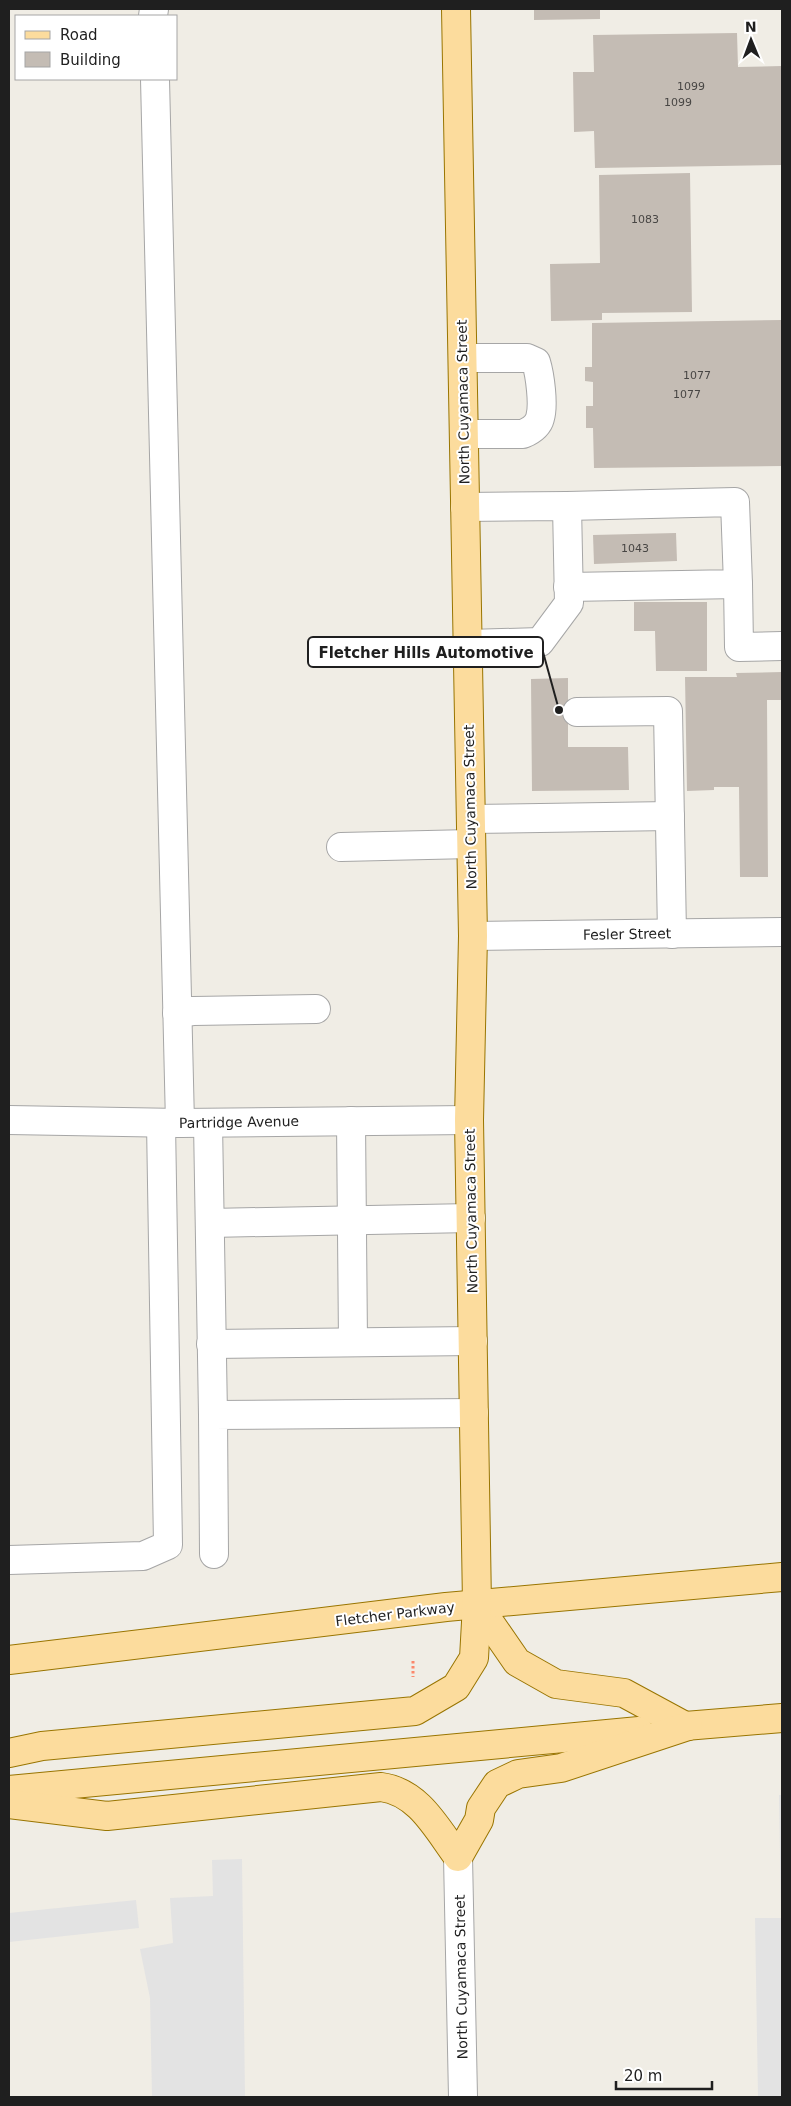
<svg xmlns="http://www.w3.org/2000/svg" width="791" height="2106" viewBox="0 0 791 2106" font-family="'DejaVu Sans',sans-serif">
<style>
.parking{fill:#e3e3e3}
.building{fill:#c4bcb4}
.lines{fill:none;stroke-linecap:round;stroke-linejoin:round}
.minor-casing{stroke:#a6a6a6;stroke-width:30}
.major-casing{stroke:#997500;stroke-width:30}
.path{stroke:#fb876b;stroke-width:3;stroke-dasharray:2.5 2.5;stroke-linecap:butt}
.minor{stroke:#fff;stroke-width:28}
.major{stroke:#fcdc9d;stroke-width:28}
.labels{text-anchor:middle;stroke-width:4;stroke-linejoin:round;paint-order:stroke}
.number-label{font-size:11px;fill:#484644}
.street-label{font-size:14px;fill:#1f1f1f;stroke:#fff}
.leader{fill:none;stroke:#1f1f1f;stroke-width:2}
.callout-dot{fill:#1f1f1f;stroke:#fff;stroke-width:2}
.callout{fill:#fff;stroke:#1f1f1f;stroke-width:2}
.callout-label{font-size:15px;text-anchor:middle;font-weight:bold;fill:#1f1f1f}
</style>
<rect width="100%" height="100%" fill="#f0ede5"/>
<!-- parking -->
<g class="parking">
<path d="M779,1795H782V2097H758L755,1918H781Z"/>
<path d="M242,1859L245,2097H152L150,1998L140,1949L173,1943L170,1898L213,1896L212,1860Z"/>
<path d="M136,1900L139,1928L9,1942V1913Z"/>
</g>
<!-- building -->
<g class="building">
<path d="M534,9H600V19L534,20Z"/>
<path d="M737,33L738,67L782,66V165L595,168L594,131L574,132L573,72H594L593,35Z"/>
<path d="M690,173L692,312L602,313V320L551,321L550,264L600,263L599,175Z"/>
<path d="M782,320V466L594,468L593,428H586V406H593V382L585,381V367H592V323Z"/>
<path d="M676,533L677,561L594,564L593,535Z"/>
<path d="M634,602H707V671H656L655,631H634Z"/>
<path d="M782,672V700H767L768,877H740L739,787H714V790L687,791L685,677H737L736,673Z"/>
<path d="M568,678V747H628L629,790L532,791L531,679Z"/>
</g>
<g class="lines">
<!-- minor casing -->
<g class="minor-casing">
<g id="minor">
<path d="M153,16L154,9"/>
<path d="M155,79L180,1123"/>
<path d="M463,358H527L536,362C540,375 544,405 540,418C538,426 530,431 523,434H464"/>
<path d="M567,506L735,502L738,584L568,587"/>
<path d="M465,507L567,506L569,603L540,642L468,644"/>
<path d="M738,584L739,647L782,646"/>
<path d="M577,712L668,711L672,934"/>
<path d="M471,819L670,816"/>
<path d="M341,847L471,844"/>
<path d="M473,936L782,932"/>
<path d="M177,1013L193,1011L316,1009"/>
<path d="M9,1120L180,1123L469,1120"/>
<path d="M351,1121L353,1342"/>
<path d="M208,1123L213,1415"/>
<path d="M210,1223L471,1218"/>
<path d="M211,1344L473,1341"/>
<path d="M214,1554L213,1415L474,1413"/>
<path d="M9,1560L143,1556L168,1545L161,1123"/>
<path d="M458,1857L463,2097"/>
</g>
</g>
<!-- major casing -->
<g class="major-casing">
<g id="major">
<path d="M477,1604L517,1662L556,1684L624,1693L685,1726H688"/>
<path d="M9,1660L446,1607L782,1577"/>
<path d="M685,1726L782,1718"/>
<path d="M9,1753L42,1746L415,1711L456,1687L474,1658L477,1604L469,1120L473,936L456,9"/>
<path d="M9,1790L639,1731"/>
<path d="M9,1804L107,1816L381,1787C419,1792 437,1829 458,1857L479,1820L481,1808L497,1784L518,1774L561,1768L688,1726"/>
</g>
</g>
<!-- path -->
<path class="path" d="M413,1661V1677"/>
<!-- minor -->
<use href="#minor" class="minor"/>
<!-- major -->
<use href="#major" class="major"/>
</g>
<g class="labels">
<!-- number labels -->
<g class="number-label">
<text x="691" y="90">1099</text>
<text x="678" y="106">1099</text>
<text x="645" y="223">1083</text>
<text x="697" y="379">1077</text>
<text x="687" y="398">1077</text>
<text x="635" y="552">1043</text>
</g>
<!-- street labels -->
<g class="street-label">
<text transform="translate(463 402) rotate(-91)" y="5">North Cuyamaca Street</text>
<text transform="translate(470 807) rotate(-91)" y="5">North Cuyamaca Street</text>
<text transform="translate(627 934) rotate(-1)" y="5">Fesler Street</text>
<text transform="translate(239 1122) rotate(-1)" y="5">Partridge Avenue</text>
<text transform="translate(471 1211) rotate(-91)" y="5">North Cuyamaca Street</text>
<text transform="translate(395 1614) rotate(-7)" y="5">Fletcher Parkway</text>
<text transform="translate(461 1977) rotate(-91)" y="5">North Cuyamaca Street</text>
</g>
</g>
<!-- callouts -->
<path class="leader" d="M559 710L543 652"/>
<circle class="callout-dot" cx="559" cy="710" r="5"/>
<rect class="callout" x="308" y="637" width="235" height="30" rx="5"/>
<g class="callout-label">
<text x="426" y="658">Fletcher Hills Automotive</text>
</g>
<!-- border -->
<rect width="791" height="2106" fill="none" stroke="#1f1f1f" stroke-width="20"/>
<!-- legend -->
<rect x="15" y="15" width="162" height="65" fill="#ffffff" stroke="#a5a5a5"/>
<rect x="25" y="31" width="25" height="8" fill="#fcdc9d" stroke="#a5a5a5"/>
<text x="60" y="40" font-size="15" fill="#1f1f1f">Road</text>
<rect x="25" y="52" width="25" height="15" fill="#c4bcb4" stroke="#a5a5a5"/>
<text x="60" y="65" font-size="15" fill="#1f1f1f">Building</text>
<!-- north arrow -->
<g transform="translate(751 40) rotate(359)" stroke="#ffffff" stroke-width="4" paint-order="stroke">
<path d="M0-4L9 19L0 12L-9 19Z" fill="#1f1f1f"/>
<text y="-8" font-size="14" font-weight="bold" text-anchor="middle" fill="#1f1f1f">N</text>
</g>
<!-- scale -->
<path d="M616 2081v8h96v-8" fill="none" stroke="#1f1f1f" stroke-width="2.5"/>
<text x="624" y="2081" font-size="15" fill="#1f1f1f" stroke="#ffffff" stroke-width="4" paint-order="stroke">20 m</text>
</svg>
